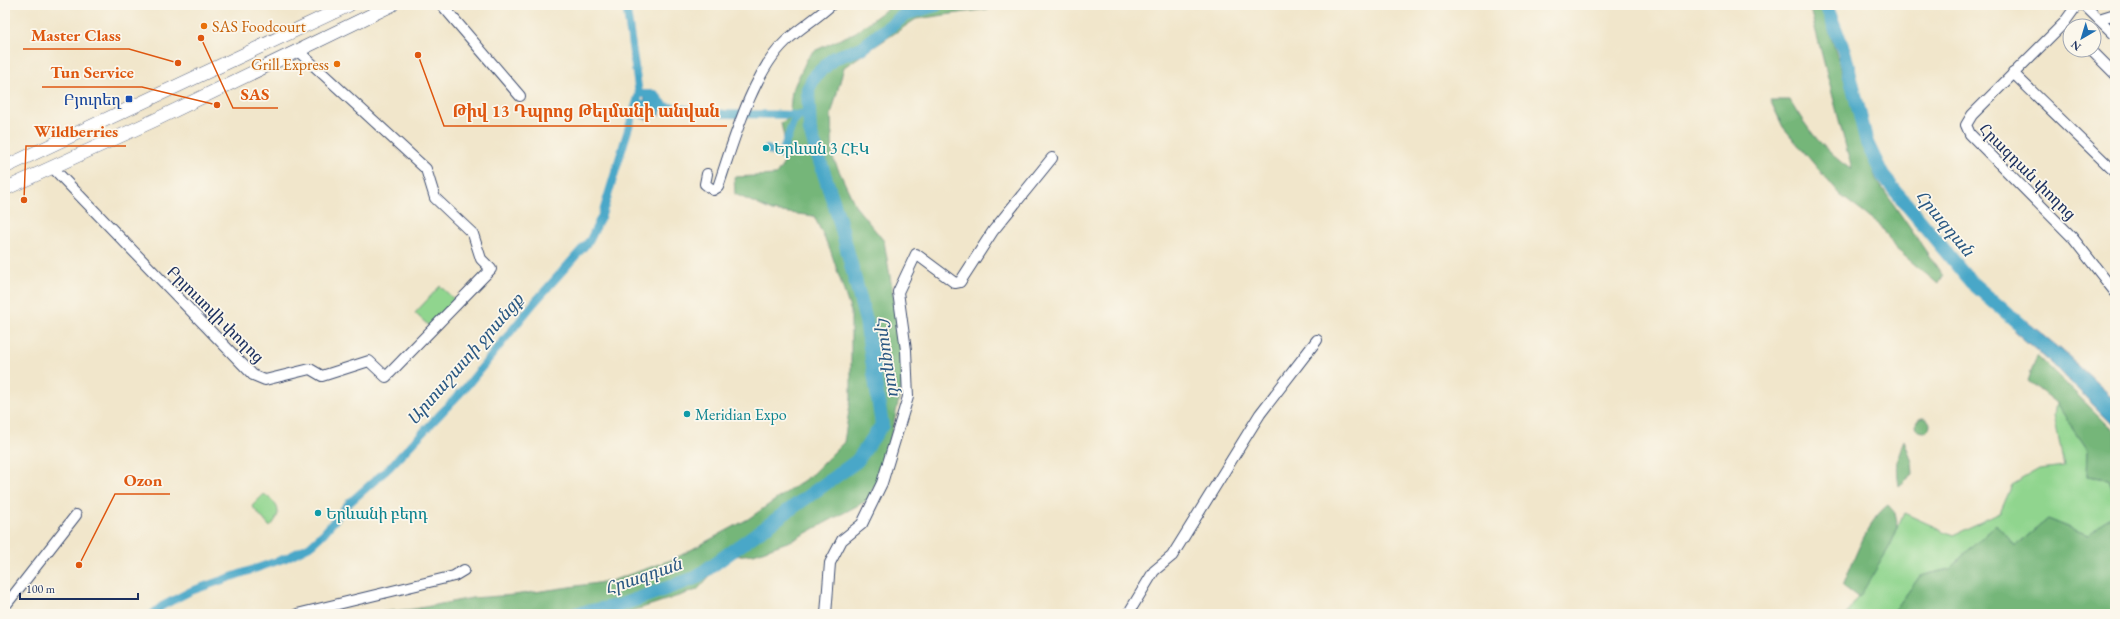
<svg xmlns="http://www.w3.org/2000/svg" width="2120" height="619" viewBox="0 0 2120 619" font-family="'EB Garamond','Noto Serif Armenian',serif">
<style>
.green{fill:#90d58e;stroke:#568276}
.forest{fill:#74b679;stroke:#48726c}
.water{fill:#4aa7c8;stroke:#326b93}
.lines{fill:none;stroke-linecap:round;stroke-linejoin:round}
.canal{stroke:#4aa7c8;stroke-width:8}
.river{stroke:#4aa7c8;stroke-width:14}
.minor-casing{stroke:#3b4a6e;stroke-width:12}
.major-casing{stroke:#3b4a6e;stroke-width:14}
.minor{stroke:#fff;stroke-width:10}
.major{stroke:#fff;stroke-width:13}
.food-dot{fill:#e8710a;stroke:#fbf7ec;stroke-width:1.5}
.transit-dot{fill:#1a4fb4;stroke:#fbf7ec;stroke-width:1.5}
.culture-dot{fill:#0f9aa8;stroke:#fbf7ec;stroke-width:1.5}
.labels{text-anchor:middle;stroke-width:3.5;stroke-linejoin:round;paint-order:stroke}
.food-label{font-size:16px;fill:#c56008;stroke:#fbf7ec;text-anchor:start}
.transit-label{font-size:16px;fill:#164399;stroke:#fbf7ec;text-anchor:end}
.culture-label{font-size:16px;fill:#0d838f;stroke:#fbf7ec;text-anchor:start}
.street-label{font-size:16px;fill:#1b2f5e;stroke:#fbf7ec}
.water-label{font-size:17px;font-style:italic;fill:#2b5983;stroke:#fbf7ec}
.leader{fill:none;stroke:#de5710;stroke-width:1.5}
.callout-dot{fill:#de5710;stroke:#fbf7ec;stroke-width:1.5}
.callout-label{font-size:17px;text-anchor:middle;font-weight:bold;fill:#de5710;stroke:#fbf7ec;stroke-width:3.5;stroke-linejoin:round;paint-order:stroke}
</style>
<rect width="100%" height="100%" fill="#fbf7ec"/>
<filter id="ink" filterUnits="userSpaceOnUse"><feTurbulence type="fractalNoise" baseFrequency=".025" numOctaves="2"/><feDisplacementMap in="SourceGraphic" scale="8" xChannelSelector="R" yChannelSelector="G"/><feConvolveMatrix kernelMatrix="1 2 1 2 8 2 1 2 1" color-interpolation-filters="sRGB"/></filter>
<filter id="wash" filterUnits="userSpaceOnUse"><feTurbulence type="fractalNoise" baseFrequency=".012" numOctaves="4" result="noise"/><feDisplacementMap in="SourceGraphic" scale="16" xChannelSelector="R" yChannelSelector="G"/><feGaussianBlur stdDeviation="0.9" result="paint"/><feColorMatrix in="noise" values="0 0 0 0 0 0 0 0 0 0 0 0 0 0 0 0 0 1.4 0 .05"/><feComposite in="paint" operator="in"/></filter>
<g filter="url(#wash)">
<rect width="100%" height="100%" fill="#f1e6cb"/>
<!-- green -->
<g class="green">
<path d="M440,286L455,300L430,327L415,313Z"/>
<path d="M2056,403L2088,450L2087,476L2108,479L2115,502V513L2088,535L2048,519L2014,547L1996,524L1949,569L1920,576L1892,614H1847L1890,546L1904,513L1953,535L2000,513L2012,485L2040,469L2064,466L2054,415Z"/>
<path d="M264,494C278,504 284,512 270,527L252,506Z"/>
</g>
<!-- forest -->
<g class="forest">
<path d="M892,5H1016L916,19L844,67L831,115L833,158L856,207L884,241L900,335L902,385L885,463L868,500L793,540L754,554L735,556L716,569L697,590L623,614H359L415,609L472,598L514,595L611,581L674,559L748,519L810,476L844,442L851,398V312L831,252L814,216L772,211L735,194L734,177L776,175L788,157L781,123L789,118L792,91L807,59L814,51L856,32Z"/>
<path d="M1809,5H1821L1876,179L1943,276L1938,284L1895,248L1881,226L1840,195L1783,127L1770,100H1790C1806,128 1825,152 1852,170Z"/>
<path d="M2037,355L2115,432V502L2108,479L2087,476L2088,450L2056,403L2028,381Z"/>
<circle cx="1923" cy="425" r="7"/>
<path d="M1904,440L1912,461L1913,474L1899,486C1896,469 1897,456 1904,440Z"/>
<path d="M1888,505L1895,513L1898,527L1890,546L1859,598L1843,586C1853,562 1867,520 1888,505Z"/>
<path d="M2115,513V614H1892L1920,576L1949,569L1996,524L2014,547L2048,519L2088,535Z"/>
</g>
<!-- water -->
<g class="water">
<path d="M650,96L656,98L662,106L660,115L647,120L639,117L645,97Z"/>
<path d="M2025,320L2063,351L2115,400V427L2057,368L2014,331Z"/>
</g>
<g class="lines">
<!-- canal -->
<g class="canal">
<path d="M639,94H655L665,106"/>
<path d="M637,102L653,108L662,106L725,114L808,115"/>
<path d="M767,149L781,155L793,123L800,114"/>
<path d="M152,614L162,606L191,591L286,558L310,546L324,533L348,504L389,468L466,387L534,303L590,240L602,215L639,94L626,5"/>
</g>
<!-- river -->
<g class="river">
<path d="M1826,5L1844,51L1867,143L1883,176L1971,282L2033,336"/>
<path d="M576,614L618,606L695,578L857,461L882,425L866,321L839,219L810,131L808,89L815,76L834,58L862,48L907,13L936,5"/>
</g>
</g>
</g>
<g filter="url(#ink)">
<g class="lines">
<!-- minor casing -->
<g class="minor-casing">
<g id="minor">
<path d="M442,5L520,96"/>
<path d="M2077,5L2064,23L1972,115L1966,125L1970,134L2072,237L2115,292"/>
<path d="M2084,5L2115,35"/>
<path d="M2099,19L2115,14"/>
<path d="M2091,50L2115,74"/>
<path d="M2013,73L2115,172"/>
<path d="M52,167L253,375L265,380L310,369L322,376L369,361L386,377L491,269L481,259L473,234L435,198L426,169L297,50"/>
<path d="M707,174L705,184L713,190L718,187C733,143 752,73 786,41C800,28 817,18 831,5"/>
<path d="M5,606L76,515"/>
<path d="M297,614L454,576L464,570"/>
<path d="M826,614L830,563L842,540L862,524L882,483L908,397L906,350L898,292L916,254L955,283L960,282L993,231L1052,158"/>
<path d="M1128,614L1154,571L1172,556L1260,414L1317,340"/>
</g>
</g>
<!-- major casing -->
<g class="major-casing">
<g id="major">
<path d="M5,167L349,5"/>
<path d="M5,189L155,120L392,5"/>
</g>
</g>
<!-- minor -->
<use href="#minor" class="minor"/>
<!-- major -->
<use href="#major" class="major"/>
</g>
</g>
<!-- markers -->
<g class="food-dot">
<circle cx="204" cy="26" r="4"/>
<circle cx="337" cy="64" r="4"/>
</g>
<rect class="transit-dot" x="125" y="95" width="8" height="8" rx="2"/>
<g class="culture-dot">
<circle cx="766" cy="148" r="4"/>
<circle cx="687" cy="414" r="4"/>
<circle cx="318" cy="513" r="4"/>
</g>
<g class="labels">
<!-- food labels -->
<g class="food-label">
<text x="212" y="32">SAS Foodcourt</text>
<text x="329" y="70" text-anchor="end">Grill Express</text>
</g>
<!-- transit labels -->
<g class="transit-label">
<text x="121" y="105">Բյուրեղ</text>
</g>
<!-- culture labels -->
<g class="culture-label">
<text x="774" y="154">Երևան 3 ՀԷԿ</text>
<text x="695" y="420">Meridian Expo</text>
<text x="326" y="519">Երևանի բերդ</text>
</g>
<!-- street labels -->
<g class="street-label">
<text transform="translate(2028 171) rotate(45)" y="6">Հրազդան փողոց</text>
<text transform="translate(216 314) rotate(45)" y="6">Բրյուսովի փողոց</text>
</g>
<!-- water labels -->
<g class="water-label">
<text transform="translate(1945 223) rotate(50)" y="6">Հրազդան</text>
<text transform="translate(889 356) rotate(81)" y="6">Հրազդան</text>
<text transform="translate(465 359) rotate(-49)" y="6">Արտաշատի ջրանցք</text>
<text transform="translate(643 576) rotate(-19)" y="6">Հրազդան</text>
</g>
</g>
<!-- callouts -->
<path class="leader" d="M178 63L129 49H23M217 105L142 87H42M201 38L233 108H278M418 55L444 126H727M24 200L26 146H126M79 565L115 494H170"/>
<g class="callout-dot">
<circle cx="178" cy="63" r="4"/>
<circle cx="217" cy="105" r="4"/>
<circle cx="201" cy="38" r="4"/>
<circle cx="418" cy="55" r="4"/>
<circle cx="24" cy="200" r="4"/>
<circle cx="79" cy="565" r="4"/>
</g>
<g class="callout-label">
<text x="76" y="41">Master Class</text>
<text x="92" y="78">Tun Service</text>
<text x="255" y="100">SAS</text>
<text x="586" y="117">Թիվ 13 Դպրոց Թելմանի անվան</text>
<text x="76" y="137">Wildberries</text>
<text x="143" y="486">Ozon</text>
</g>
<!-- margin -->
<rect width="2120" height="619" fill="none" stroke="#fbf7ec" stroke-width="20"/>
<!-- north arrow -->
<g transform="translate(2082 38) rotate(218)"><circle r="19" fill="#fbf7ec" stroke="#a1a7b3"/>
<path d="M0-3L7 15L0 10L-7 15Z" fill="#1f6fb2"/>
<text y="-6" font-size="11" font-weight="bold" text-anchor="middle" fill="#1b2f5e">N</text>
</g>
<!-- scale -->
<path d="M20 593v6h118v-6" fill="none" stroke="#1b2f5e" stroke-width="2"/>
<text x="26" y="593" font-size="12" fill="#1b2f5e" stroke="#fbf7ec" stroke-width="3" paint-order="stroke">100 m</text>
</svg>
